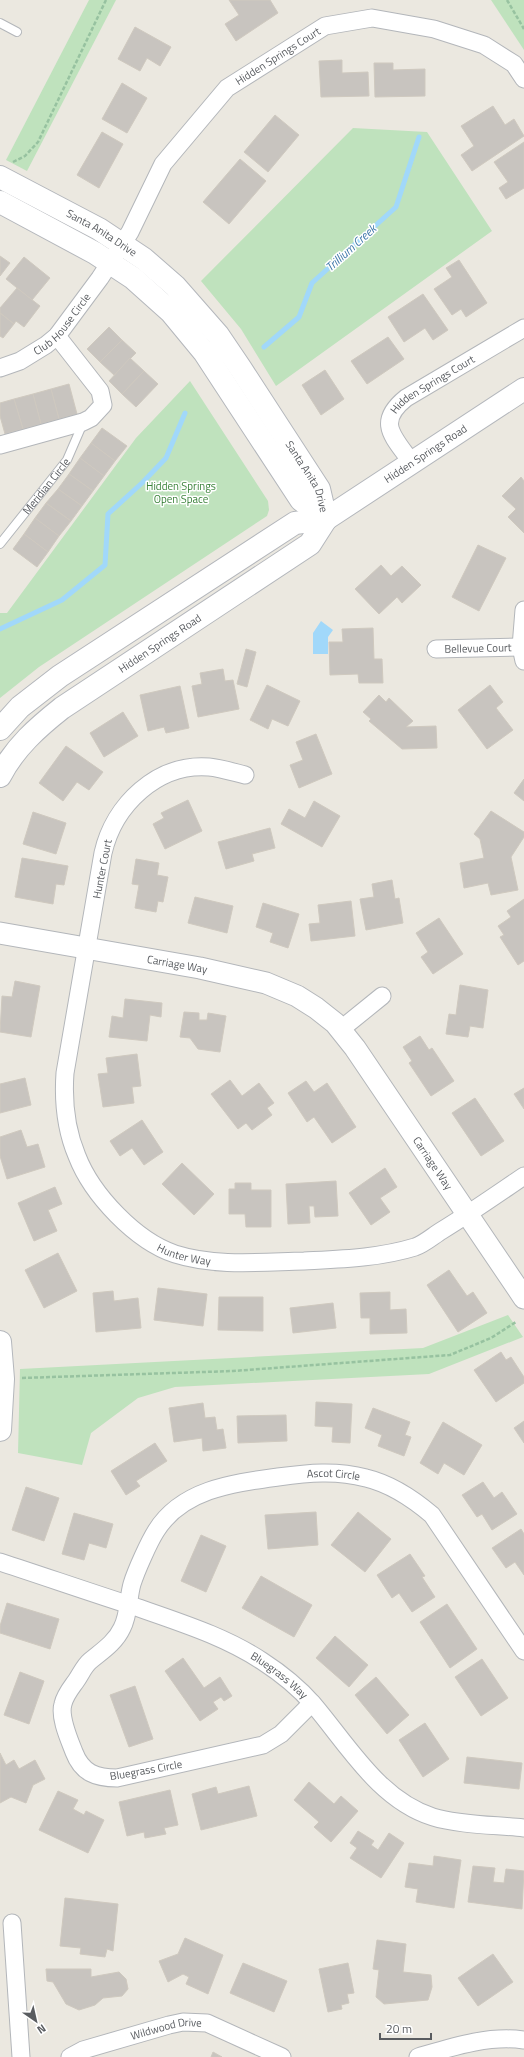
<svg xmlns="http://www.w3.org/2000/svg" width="524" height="2057" viewBox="0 0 524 2057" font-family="'Titillium Web',sans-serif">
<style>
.green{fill:#bfe2bd}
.water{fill:#a1d8fa}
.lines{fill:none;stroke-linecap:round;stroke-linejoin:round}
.stream{stroke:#a1d8fa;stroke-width:5}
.building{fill:#c8c4bf;stroke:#cfc9bf}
.service-casing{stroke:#b3b6ba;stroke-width:10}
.minor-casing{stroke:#b3b6ba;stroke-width:19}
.tertiary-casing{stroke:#b3b6ba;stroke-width:23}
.secondary-casing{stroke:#b4b7bc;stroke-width:24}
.path{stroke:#97c2a0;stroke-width:2.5;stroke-dasharray:4 2;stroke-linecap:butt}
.service{stroke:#fff;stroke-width:8}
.minor{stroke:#fff;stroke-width:17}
.tertiary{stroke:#fff;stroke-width:21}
.secondary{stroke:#fff;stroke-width:22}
.labels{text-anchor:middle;stroke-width:3;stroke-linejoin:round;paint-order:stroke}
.street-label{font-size:11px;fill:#595c60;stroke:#fff}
.park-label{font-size:11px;fill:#388038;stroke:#fff}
.water-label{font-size:12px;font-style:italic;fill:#4179aa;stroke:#fff}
</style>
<rect width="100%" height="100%" fill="#ebe8e0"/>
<!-- green -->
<g class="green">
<path d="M89,0H116L27,171L6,160Z"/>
<path d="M491,0H524V50Z"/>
<path d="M353,128L427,132L492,231L276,386L241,329L201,281Z"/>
<path d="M190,381L268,501L269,510L267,516L39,667L0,698V613H7L136,438Z"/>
<path d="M508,1315L523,1337L429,1374L175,1387L138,1398L91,1433L82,1465L18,1453L20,1369L423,1348Z"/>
</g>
<!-- water -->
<path class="water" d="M321,621L333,630L328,637V654H313V633Z"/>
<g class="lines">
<!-- stream -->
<g class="stream">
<path d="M264,347L299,317L312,283L396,207L419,137"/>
<path d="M0,629L62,600L105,565L108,514L142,483L166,458L185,413"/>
</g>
</g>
<!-- building -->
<g class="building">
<path d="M229,0H270L278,13L236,41L225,24L239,15Z"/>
<path d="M135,27L171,47L160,66L147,58L140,71L118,59Z"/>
<path d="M342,60V73L368,72L369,96L321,97L319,61Z"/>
<path d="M374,63H393V70L425,69V96L375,97Z"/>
<path d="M122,83L147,98L127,133L102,119Z"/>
<path d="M493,106L505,125L514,119L524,136L472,171L461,155L474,146L461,126Z"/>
<path d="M275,115L299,135L268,172L244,152Z"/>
<path d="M102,132L123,144L99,188L77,175Z"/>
<path d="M524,142V188L506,199L499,188L508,182L494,162Z"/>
<path d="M240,159L266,181L229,224L203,202Z"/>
<path d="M0,256L10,263L0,276Z"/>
<path d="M24,257L50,278L32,300L6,279Z"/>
<path d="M459,260L487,303L466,317L461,309L452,315L434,289L452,277L446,268Z"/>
<path d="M17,288L40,306L24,327L16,321L14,324L0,313V308Z"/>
<path d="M423,294L448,330L433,340L425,328L404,342L388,317Z"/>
<path d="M0,313L14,324L3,338L0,336Z"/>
<path d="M109,327L122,340L100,362L87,349Z"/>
<path d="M388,337L404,359L367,384L351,361Z"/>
<path d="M122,340L136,353L114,375L100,362Z"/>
<path d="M130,358L144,371L122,394L109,381Z"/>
<path d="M325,370L344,399L321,415L302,385Z"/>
<path d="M144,371L158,384L136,407L122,394Z"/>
<path d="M69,384L77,414L59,419L51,389Z"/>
<path d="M51,389L59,419L41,424L33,394Z"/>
<path d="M33,394L41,424L23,429L14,399Z"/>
<path d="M14,399L23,429L5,434L0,416V403Z"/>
<path d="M102,428L127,446L115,461L91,443Z"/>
<path d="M91,443L115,461L104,476L80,458Z"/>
<path d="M80,458L104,476L93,491L69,474Z"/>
<path d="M69,474L93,491L82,506L58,489Z"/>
<path d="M521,477L524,481V533L508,517L516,509L502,496Z"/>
<path d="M58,489L82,506L71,521L46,503Z"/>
<path d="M46,503L71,521L59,536L35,518Z"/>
<path d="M35,518L59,536L48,552L24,534Z"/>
<path d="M24,534L48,552L37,567L13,549Z"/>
<path d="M478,545L506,558L479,611L452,597Z"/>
<path d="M381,565L391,576L402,566L421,585L402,603L397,597L379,614L355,589Z"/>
<path d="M373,628L374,659H382L383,683H359L358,674L330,675L329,642H343L342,629Z"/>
<path d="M246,649L256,652L247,687L237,684Z"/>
<path d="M223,669L225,681L233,680L239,709L198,717L192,686L202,684L200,673Z"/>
<path d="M267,685L300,701L288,726L272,719L268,729L250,720Z"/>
<path d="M490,685L503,702L496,708L513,730L487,749L458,710Z"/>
<path d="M180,686L189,728L166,733L164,727L148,731L140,695Z"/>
<path d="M379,695L386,702L389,698L413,721L406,727L436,726L437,748L402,749L369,721L371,719L363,712Z"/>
<path d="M123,712L138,736L104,757L90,733Z"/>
<path d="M316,734L332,774L299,788L290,765L303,760L296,742Z"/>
<path d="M66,746L103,772L89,790L77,782L63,801L39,783Z"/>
<path d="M524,779V801L514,793Z"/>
<path d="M188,800L202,831L165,849L153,824L164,818L161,813Z"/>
<path d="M314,801L340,816L322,847L281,824L289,809L305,818Z"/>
<path d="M491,811L524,832V837L511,857L518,890L491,895L488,883L464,888L460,863L484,858L480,839L474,834Z"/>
<path d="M33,812L66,823L56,854L23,844Z"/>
<path d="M270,828L275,848L252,854L254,861L226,869L218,842Z"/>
<path d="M22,858L68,866L64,885L56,884L53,904L15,897Z"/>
<path d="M136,859L159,863L157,875L168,877L163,902L158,901L156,912L135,908L139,885L132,884Z"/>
<path d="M392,880L395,899L399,898L403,923L366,930L360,899L374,897L372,884Z"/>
<path d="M195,897L233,906L227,933L188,923Z"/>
<path d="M524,899V961L518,965L500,937L504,935L498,926L511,917L507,911Z"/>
<path d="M351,901L355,936L311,941L309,924L320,923L318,905Z"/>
<path d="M263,903L299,914L288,948L270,942L273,933L256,927Z"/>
<path d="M439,918L463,954L433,974L421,957L428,952L416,933Z"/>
<path d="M15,981L40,986L31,1037L0,1032L2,996L12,997Z"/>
<path d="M460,985L488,990L483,1028L470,1026L468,1037L446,1034L449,1014L456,1015Z"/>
<path d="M125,999L162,1003L161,1017L150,1015L147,1041L109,1037L112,1016L123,1018Z"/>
<path d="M184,1012L199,1013V1020H207L208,1013L226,1016L220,1052L198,1049L190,1038L180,1037Z"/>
<path d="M420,1036L429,1050L432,1048L454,1081L431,1096L409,1063L412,1061L403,1047Z"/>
<path d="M137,1054L141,1086L132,1087L134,1103L103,1107L98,1074L108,1073L106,1058Z"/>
<path d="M25,1078L31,1105L0,1113V1084Z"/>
<path d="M230,1080L242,1096L259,1083L274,1103L267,1108L272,1115L252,1130L246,1123L238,1129L211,1094Z"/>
<path d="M306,1081L314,1092L327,1083L356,1127L332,1143L314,1117L307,1122L288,1093Z"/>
<path d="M524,1088V1109L514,1094Z"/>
<path d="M475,1098L504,1141L481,1156L452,1113Z"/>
<path d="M142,1120L163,1152L144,1165L132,1148L120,1156L110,1141Z"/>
<path d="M21,1130L27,1147L38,1144L45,1167L7,1179L0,1156V1137Z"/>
<path d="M182,1163L214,1194L194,1215L162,1184Z"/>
<path d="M385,1168L397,1187L380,1198L390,1212L371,1225L349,1193Z"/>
<path d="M336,1181L338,1216L315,1217L314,1206H309L310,1223L288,1224L286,1184Z"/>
<path d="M235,1183H251V1190H271V1227H246L245,1214H229V1189H235Z"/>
<path d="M55,1187L62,1204L48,1210L57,1231L34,1241L18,1203Z"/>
<path d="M58,1253L77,1291L44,1308L25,1270Z"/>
<path d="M449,1270L467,1296L473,1292L487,1313L458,1332L427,1285Z"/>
<path d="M158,1288L207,1294L203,1326L154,1320Z"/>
<path d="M113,1291L114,1301L138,1298L141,1328L96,1332L93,1293Z"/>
<path d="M390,1292V1310L406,1309L407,1333L370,1334V1318H361L360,1293Z"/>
<path d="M219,1297H263V1331L218,1330Z"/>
<path d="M333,1303L336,1328L293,1333L290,1308Z"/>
<path d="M501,1352L506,1360L511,1357L524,1377V1383L496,1402L474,1370Z"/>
<path d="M316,1402L352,1404L350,1443L332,1442L333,1427L315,1426Z"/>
<path d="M203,1403L205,1418L215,1417L217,1430L223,1429L226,1448L203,1451L202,1438L174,1442L169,1408Z"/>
<path d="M373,1408L410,1422L405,1435L411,1437L404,1456L378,1446L382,1435L365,1428Z"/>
<path d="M286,1415L287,1441L238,1443L237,1416Z"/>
<path d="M524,1421V1443L514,1428Z"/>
<path d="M443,1422L482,1445L464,1475L444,1463L438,1474L420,1463Z"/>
<path d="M155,1443L167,1461L136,1481L140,1486L126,1495L111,1471Z"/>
<path d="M483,1482L494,1498L502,1492L517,1514L492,1530L482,1514L477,1517L462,1495Z"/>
<path d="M26,1487L59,1498L44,1541L12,1530Z"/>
<path d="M316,1512L318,1545L268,1549L265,1515Z"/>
<path d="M358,1512L391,1539L365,1572L331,1545Z"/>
<path d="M74,1513L113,1524L106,1548L89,1543L84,1560L62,1554Z"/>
<path d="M521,1529L524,1534V1575L515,1562L506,1568L492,1548Z"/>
<path d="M201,1535L226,1546L206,1592L181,1581Z"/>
<path d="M410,1554L425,1576L422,1577L435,1597L412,1612L399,1593L392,1598L377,1575Z"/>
<path d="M261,1576L312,1605L294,1637L242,1608Z"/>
<path d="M7,1603L59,1619L50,1649L0,1633V1626Z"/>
<path d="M447,1604L477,1649L450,1668L420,1622Z"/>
<path d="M335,1636L368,1665L349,1687L316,1658Z"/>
<path d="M183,1658L204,1688L220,1677L232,1696L224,1701L221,1697L213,1702L218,1709L200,1721L165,1671Z"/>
<path d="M482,1659L508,1698L481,1716L455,1677Z"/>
<path d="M20,1672L44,1681L29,1724L4,1715Z"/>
<path d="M376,1677L409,1715L387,1734L355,1695Z"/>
<path d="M135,1686L153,1739L129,1747L110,1695Z"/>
<path d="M425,1723L449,1759L423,1777L399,1740Z"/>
<path d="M0,1753L6,1765L14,1760L19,1769L35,1760L45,1779L33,1785L26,1803L11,1797L0,1803Z"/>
<path d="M467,1757L522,1763L519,1789L464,1783Z"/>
<path d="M309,1782L334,1804L341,1796L358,1811L331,1842L314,1827L319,1822L294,1800Z"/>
<path d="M249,1786L257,1816L201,1830L192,1794L216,1787L218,1794Z"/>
<path d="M170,1790L178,1825L164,1828L166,1834L145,1838L144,1832L127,1836L119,1802Z"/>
<path d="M58,1791L78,1800L73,1809L84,1815L86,1811L104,1820L88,1853L39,1830Z"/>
<path d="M358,1831L374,1841L371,1845L378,1850L389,1833L404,1843L381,1878L350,1858L357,1848L350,1843Z"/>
<path d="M434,1856L461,1860L454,1908L416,1902L418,1889L405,1887L409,1863L433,1866Z"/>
<path d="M473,1866L495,1868L493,1882L504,1883L506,1869L524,1871L522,1909L468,1902Z"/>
<path d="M65,1898L118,1904L113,1951L107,1949L105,1957L80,1954L81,1948L60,1946Z"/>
<path d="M185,1938L223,1955L208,1994L186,1984L189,1977L183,1974L168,1982L159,1961L178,1954Z"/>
<path d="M377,1940L406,1944L403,1972L431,1975L432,1987L428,2000L384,2004L376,1997L379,1970L373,1969Z"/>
<path d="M493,1954L513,1982L478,2006L458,1978Z"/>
<path d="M243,1963L287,1981L274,2012L230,1993Z"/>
<path d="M348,1963L354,1993L347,1994L349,2003L341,2005L342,2009L328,2012L319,1969Z"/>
<path d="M46,1969H91V1977L119,1972L126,1979L128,1989L122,1996L103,1998L95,2005L79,2010L66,2004L53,1982L47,1981Z"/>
<path d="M213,2052L222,2057H211Z"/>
</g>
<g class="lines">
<!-- service casing -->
<g class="service-casing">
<g id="service">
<path d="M0,23L17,32"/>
<path id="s1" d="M0,544L67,460L83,423"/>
</g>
</g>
<!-- minor casing -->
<g class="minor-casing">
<g id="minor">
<path id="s2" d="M0,368L20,361L46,345L57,336L100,278L130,232L163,164L227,88L325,26L372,18L434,29L484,45L514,64L524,79"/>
<path d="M0,445L83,422L91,418L103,405L100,391L57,336"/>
<path id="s3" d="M412,463C394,437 375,423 406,398L524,328"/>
<path d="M524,610L521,647L524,661"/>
<path id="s4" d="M436,649L521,647"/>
<path id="s5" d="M245,775C233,772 220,768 209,767C157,763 114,805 103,853L65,1073C63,1101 66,1130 77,1156C92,1195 136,1241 175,1254C216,1267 262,1262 304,1261C342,1259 379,1258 415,1247C424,1244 433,1236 441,1231C469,1214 496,1195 524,1176"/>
<path d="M340,1030L382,996"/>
<path id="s6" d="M0,1562C46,1577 92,1593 139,1608C181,1623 224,1636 262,1661C279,1672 299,1688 313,1704C348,1745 379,1800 433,1817C459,1825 497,1825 524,1828"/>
<path id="s7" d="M312,1703L281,1734L263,1745L117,1778C96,1778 82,1773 74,1752C69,1739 59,1717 63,1704C65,1695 71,1688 76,1681C81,1674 84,1666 90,1661C102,1651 115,1643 122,1628C129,1615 128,1598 132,1584C136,1571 149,1542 156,1531C182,1489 234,1483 278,1477C308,1473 336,1470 366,1478C391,1484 412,1498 432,1515L524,1651"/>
<path d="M12,1923L21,2057"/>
<path id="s8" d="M70,2057L83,2050L169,2025L183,2022L207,2023L282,2057"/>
<path d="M418,2057C452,2047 488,2035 524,2040"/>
</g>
</g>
<!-- tertiary casing -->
<g class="tertiary-casing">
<g id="tertiary">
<path id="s9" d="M0,933L200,968L266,983L297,996L316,1008L335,1023L355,1048L524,1298"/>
</g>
</g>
<!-- secondary casing -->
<g class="secondary-casing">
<g id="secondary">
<path id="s10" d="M0,177L99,229L144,259L175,286L218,335L241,369L319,489L326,519"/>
<path d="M0,202L95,253L133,278L171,312L204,352L301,500L326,519"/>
<path id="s11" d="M0,729L20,707L60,676L295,523L326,519L524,389"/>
<path id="s12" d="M0,776C15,747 38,727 62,708L310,544L326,519"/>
<path d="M0,1342L3,1379L0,1430"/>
</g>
</g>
<!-- path -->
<g class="path">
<path d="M507,0L524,29"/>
<path d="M13,162L25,156L38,142L106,0"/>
<path d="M22,1378L233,1371L450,1355L491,1338L516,1322"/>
</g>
<!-- service -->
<use href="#service" class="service"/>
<!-- minor -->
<use href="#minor" class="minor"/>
<!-- tertiary -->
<use href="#tertiary" class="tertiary"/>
<!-- secondary -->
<use href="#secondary" class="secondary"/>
</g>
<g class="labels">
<!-- street labels -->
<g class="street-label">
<text dy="4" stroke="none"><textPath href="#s2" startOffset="428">Hidden Springs Court</textPath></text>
<text dy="4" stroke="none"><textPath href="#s10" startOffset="116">Santa Anita Drive</textPath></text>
<text dy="4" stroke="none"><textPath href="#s2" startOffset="78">Club House Circle</textPath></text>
<text dy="4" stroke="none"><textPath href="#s3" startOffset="107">Hidden Springs Court</textPath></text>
<text dy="4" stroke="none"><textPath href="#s11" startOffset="511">Hidden Springs Road</textPath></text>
<text dy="4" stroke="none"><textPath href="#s10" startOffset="440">Santa Anita Drive</textPath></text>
<text dy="4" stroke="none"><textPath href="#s1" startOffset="74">Meridian Circle</textPath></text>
<text dy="4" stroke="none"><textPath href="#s12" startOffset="210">Hidden Springs Road</textPath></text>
<text dy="4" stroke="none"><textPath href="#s4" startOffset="42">Bellevue Court</textPath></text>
<text transform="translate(102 869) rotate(-79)" y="4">Hunter Court</text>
<text dy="4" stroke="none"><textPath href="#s9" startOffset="180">Carriage Way</textPath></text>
<text dy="4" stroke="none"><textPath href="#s9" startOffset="522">Carriage Way</textPath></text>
<text dy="4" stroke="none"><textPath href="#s5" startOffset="644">Hunter Way</textPath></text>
<text dy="4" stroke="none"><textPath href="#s7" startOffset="714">Ascot Circle</textPath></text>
<text dy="4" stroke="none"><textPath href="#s6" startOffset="303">Bluegrass Way</textPath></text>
<text transform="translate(146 1770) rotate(-10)" y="4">Bluegrass Circle</text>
<text dy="4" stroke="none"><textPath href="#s8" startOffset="101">Wildwood Drive</textPath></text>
</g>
<!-- park labels -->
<g class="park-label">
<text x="181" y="490">Hidden Springs<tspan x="181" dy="13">Open Space</tspan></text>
</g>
<!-- water labels -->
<g class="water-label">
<text transform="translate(351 248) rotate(-42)" y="4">Trillium Creek</text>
</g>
</g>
<!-- north arrow -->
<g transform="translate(36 2021) rotate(146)" stroke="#ffffff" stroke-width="3" paint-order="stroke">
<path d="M0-3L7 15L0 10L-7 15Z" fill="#595c60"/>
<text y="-6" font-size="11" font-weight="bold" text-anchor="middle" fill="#595c60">N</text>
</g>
<!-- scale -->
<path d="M380 2033v6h51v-6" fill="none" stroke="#595c60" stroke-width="2"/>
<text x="386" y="2033" font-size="12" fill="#595c60" stroke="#ffffff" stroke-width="3" paint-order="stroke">20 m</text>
</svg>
